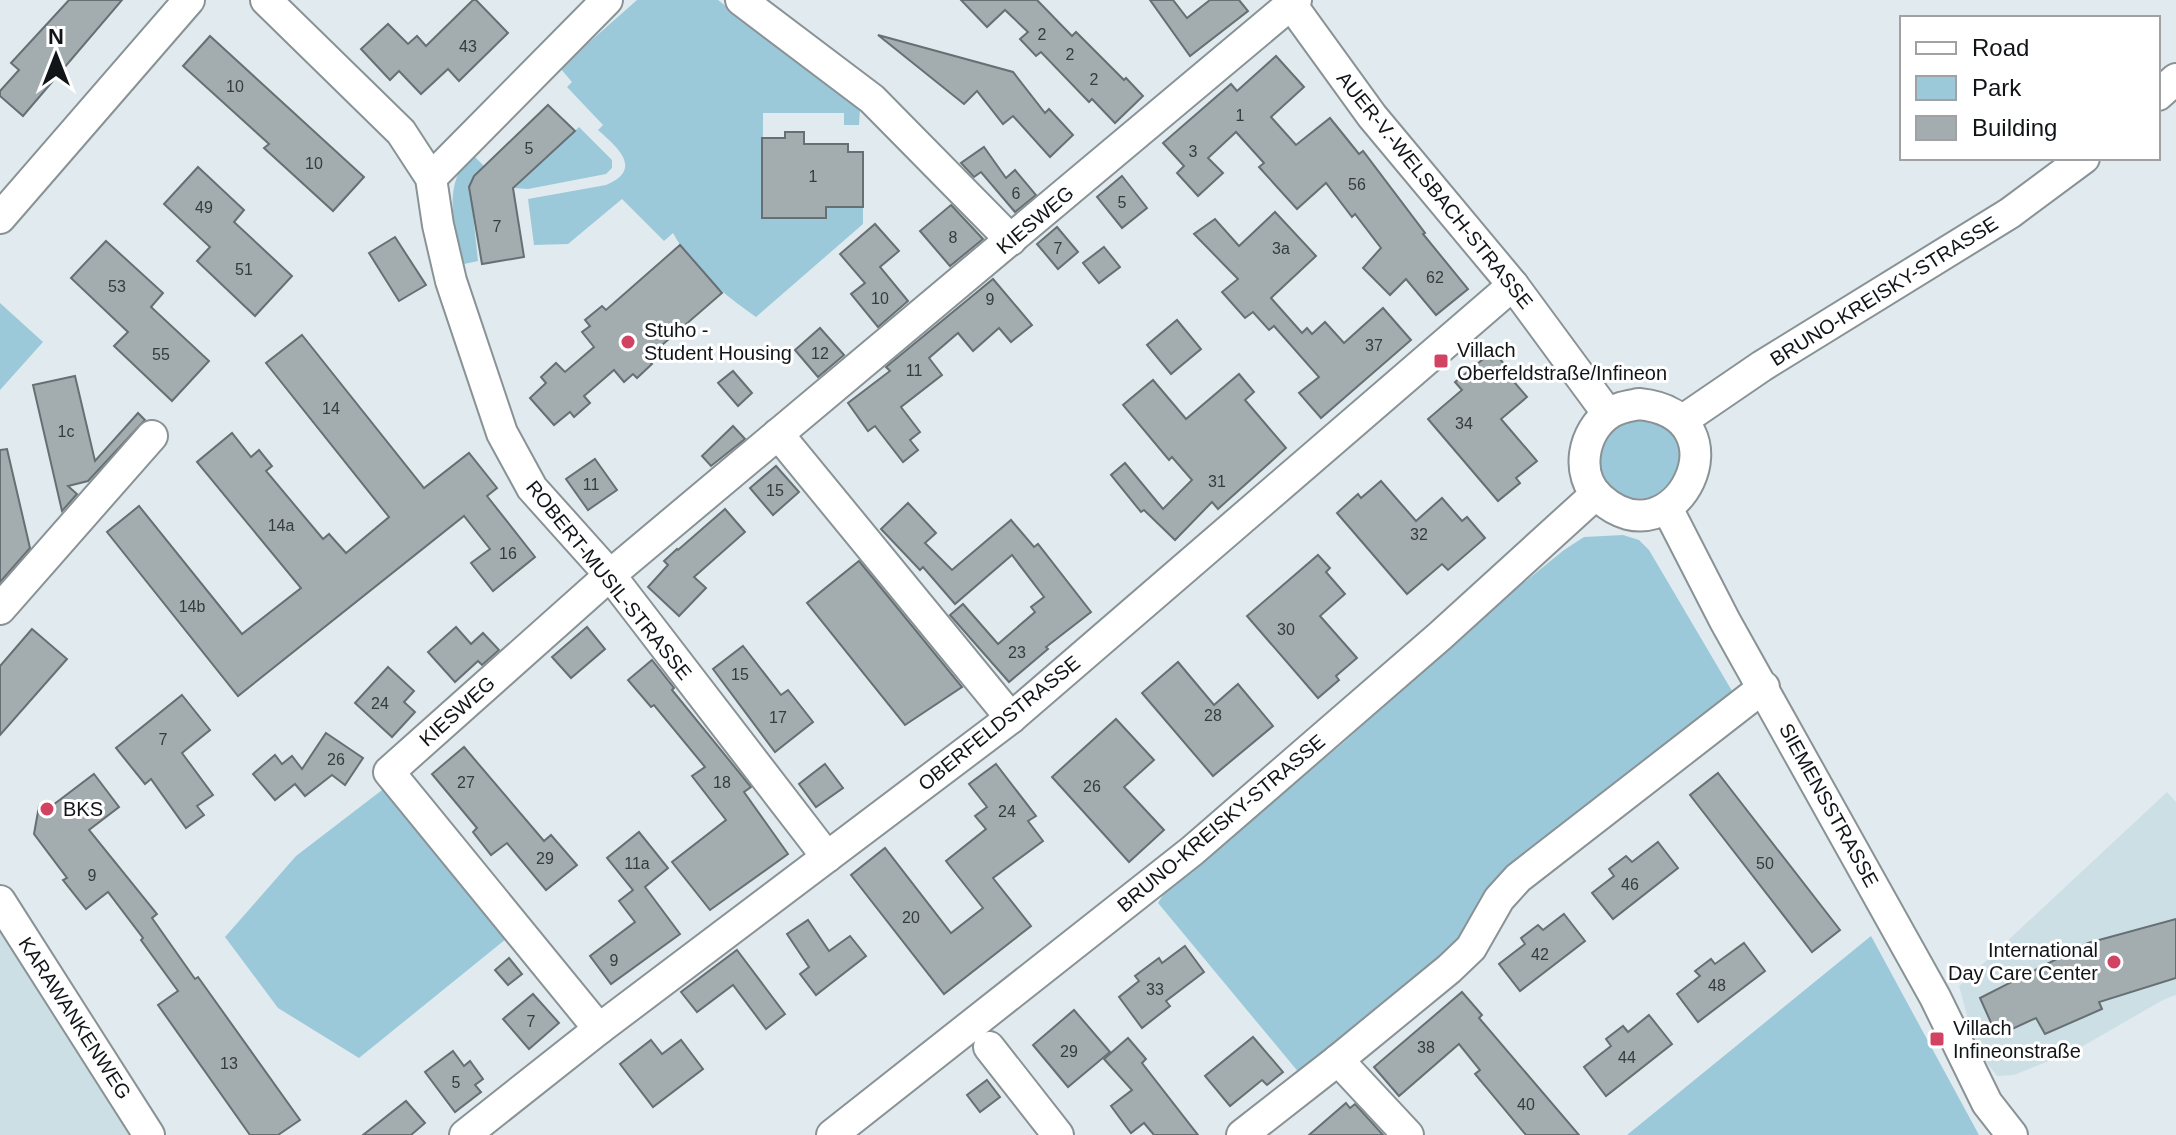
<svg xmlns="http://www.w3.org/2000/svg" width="2176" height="1135" viewBox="0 0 2176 1135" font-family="Arial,sans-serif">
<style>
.built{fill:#ccdfe5}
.green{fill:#9bc9d9}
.building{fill:#a3adb0;stroke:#666f73;stroke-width:2}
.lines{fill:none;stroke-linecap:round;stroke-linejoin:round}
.minor-casing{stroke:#899295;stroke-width:34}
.minor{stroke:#fff;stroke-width:30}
.poi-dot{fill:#d24262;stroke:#fff;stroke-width:3}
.labels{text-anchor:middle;stroke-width:6;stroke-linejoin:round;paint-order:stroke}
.number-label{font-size:16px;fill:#363b3d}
.street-label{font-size:20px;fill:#121517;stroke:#fff}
.poi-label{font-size:20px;fill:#121517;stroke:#fff;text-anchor:start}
</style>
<rect width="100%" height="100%" fill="#e1ebef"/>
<!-- built -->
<g class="built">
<path d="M2167,792L2176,802V995L2163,1000L2076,1050L2014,1075L1997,1076L1976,1049L1959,986Z"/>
<path d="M0,922L135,1135H0Z"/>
</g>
<!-- green -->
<g class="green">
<path d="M637,0H718L860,109L859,125H844V113H763V218H825L826,200H845V207H863V224L756,317C723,294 692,268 673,233L664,241L622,199L568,244L534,245L528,199L606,185C644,169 617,147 598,130L603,125L567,87L572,82L560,68Z"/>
<path d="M579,127L612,160V168L606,174L528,189L513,188Z"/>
<path d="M472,154L484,166L474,176L470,185L478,261L464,264C454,228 441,184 472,154Z"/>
<path d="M0,303L43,342L0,390Z"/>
<path d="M1625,416L1662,421C1667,427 1674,434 1678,441C1699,482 1631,532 1597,468L1603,433Z"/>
<path d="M1623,535L1639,540L1649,550L1735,696L1464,944L1300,1074L1158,903L1165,892L1344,742L1495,606L1564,550L1584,537Z"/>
<path d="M386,787L511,935L359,1058L278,1008L225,937L296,856Z"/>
<path d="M1871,936L1979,1135H1627Z"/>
</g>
<!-- building -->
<g class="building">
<path d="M69,0H122L23,116L0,96V91L19,70L11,63Z"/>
<path d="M473,0H476L508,33L459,81L448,69L421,94L399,71L390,80L361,49L388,24L408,44L417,36L426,46Z"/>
<path d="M961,0H1037L1072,36L1076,32L1124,80L1126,78L1143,96L1115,123L1092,99L1089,102L1041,52L1036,56L1020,39L1028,32L1005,10L987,27Z"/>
<path d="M1150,0H1173L1187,18L1210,0H1239L1248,11L1190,56Z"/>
<path d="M878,35L1013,72L1045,113L1049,109L1073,135L1050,157L1013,116L1003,124L977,91L964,104Z"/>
<path d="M210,36L364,177L333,211L264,148L269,144L183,66Z"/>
<path d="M1276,56L1304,87L1271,117L1296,145L1330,118L1359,154L1363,151L1425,233L1423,234L1468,289L1436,315L1406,279L1390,295L1363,268L1381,248L1355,214L1352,217L1326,183L1297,209L1259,167L1264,163L1236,132L1208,158L1223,173L1198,196L1177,173L1184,166L1163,143L1231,84L1237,91Z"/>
<path d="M548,105L575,131L513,188L524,257L482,264L469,187L474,176Z"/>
<path d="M785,132H804V144H848V152H863V207H826V218H762V138H785Z"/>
<path d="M984,147L1006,178L1015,170L1036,195L1015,212L981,172L974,177L961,163Z"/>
<path d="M198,167L244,210L234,222L292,276L255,316L197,261L210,247L164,204Z"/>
<path d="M1122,176L1147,208L1122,228L1097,197Z"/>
<path d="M951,205L983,239L950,266L920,231Z"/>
<path d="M1275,212L1316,256L1271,298L1302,333L1307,328L1312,334L1325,322L1344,343L1383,308L1411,340L1321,418L1299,393L1319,377L1274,326L1269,330L1253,312L1245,318L1222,292L1238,279L1194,234L1215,219L1239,246Z"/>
<path d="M875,224L899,251L880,267L908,301L878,327L851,294L865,283L840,254Z"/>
<path d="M1057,227L1078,252L1058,269L1037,244Z"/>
<path d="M395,237L426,285L399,301L369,253Z"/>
<path d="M106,241L163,293L151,307L209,361L172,401L114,346L128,332L71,278Z"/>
<path d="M680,245L722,293L647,358L652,364L637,378L633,374L624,382L614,370L584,396L590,403L574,417L570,412L554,425L530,398L546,383L541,377L556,363L565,372L594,347L582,332L590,326L585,320L602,306L606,310Z"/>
<path d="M1104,247L1120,267L1099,283L1083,263Z"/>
<path d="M993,279L1032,325L1011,342L999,328L973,351L958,333L929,358L942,375L901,407L920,432L910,440L918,450L903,462L875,426L868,431L848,403L890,371L886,367Z"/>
<path d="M1177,320L1201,349L1171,374L1147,345Z"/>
<path d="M820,328L844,355L818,377L795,350Z"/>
<path d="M302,335L424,488L469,453L497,488L487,496L535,557L493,591L471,563L490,549L464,516L238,696L107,532L139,506L242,634L301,588L197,462L232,433L251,457L259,450L272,466L266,471L323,539L329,534L346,553L389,517L266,363Z"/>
<path d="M1493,351L1511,372L1508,375L1527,397L1501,419L1537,461L1516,478L1520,483L1498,501L1428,419L1462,390L1455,382Z"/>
<path d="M733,371L752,393L738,406L718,383Z"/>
<path d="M1239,374L1254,392L1245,400L1286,448L1218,509L1212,502L1175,540L1144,510L1141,512L1111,475L1125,463L1163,509L1192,480L1172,457L1169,460L1123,405L1153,380L1186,419Z"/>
<path d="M75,376L95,461L138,413L145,420L88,481L68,486L77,494L62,511L33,385Z"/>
<path d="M733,426L745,439L711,466L702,456Z"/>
<path d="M7,449L30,548L0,582V450Z"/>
<path d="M595,459L617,490L588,510L566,479Z"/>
<path d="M776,466L799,492L773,515L750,488Z"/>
<path d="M1381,481L1416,521L1442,498L1462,521L1467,517L1485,538L1448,570L1442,564L1407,594L1337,513L1358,494L1361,498Z"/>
<path d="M908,503L936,533L925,543L952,570L1011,520L1034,547L1038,544L1091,612L1046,647L1048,649L1009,682L950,615L963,604L998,644L1035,612L1031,607L1044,597L1012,555L955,604L923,567L920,570L881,529Z"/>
<path d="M725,509L745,532L694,577L706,588L679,616L648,587L668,565L664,561L677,549L678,550Z"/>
<path d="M1318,555L1330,568L1326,572L1345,594L1320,616L1357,658L1336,676L1339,680L1318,698L1247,616Z"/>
<path d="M859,561L962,687L905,725L807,603Z"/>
<path d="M456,627L471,644L483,633L499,650L482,665L478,661L455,682L428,652Z"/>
<path d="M587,627L605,649L571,678L552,657Z"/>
<path d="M32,629L67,659L0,735V666Z"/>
<path d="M743,646L781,695L788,690L813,722L775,752L713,669Z"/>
<path d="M652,660L674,688L672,690L751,787L744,792L788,854L710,910L672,862L726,820L692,776L705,767L654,705L651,707L628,680Z"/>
<path d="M1178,662L1214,705L1238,684L1273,726L1213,776L1142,693Z"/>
<path d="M388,667L414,691L404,702L415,712L392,737L355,703Z"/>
<path d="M182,695L210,730L182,753L213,795L197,806L204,815L186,828L151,779L145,784L116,748Z"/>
<path d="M1116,719L1154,760L1124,787L1164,830L1129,862L1052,777Z"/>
<path d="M326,733L363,758L345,785L332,775L305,796L295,784L275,800L253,774L275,755L282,764L292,756L302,769Z"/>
<path d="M464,747L544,841L551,835L577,865L546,890L507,843L491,855L473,832L477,828L432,774Z"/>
<path d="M825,764L843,788L816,807L799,784Z"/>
<path d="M996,764L1036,816L1028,821L1043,841L993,878L1031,926L944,994L851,875L885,848L951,933L983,908L946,861L986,829L975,816L987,807L969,784Z"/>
<path d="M1718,773L1840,930L1812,952L1690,795Z"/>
<path d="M94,774L119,807L89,830L157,914L152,918L195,979L198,977L300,1120L278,1135H250L158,1005L178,991L141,940L143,938L108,892L86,909L63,880L67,878L34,834L39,806L49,808Z"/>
<path d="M639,832L668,868L645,887L680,934L611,984L590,956L635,922L619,901L633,890L607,858Z"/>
<path d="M1658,842L1678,868L1613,919L1592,893L1614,876L1609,869L1626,856L1632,862Z"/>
<path d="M1564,914L1585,941L1520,991L1499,964L1525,944L1521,938L1538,925L1543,930Z"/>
<path d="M2176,919V978L2099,1002L2102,1009L2045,1034L2036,1018L1997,1036L1980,998L2088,943Z"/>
<path d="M808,920L829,951L850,936L866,956L816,995L800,974L809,967L787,934Z"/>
<path d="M1744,943L1765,971L1698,1022L1677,994L1700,976L1695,971L1711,959L1715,964Z"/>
<path d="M1185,946L1204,972L1166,1001L1170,1006L1142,1028L1119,997L1139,981L1135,976L1159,958L1162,963Z"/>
<path d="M737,950L785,1014L766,1029L733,985L697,1012L681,992Z"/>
<path d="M509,958L522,974L508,985L495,970Z"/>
<path d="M1462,992L1482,1015L1479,1018L1579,1135H1526L1475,1074L1480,1070L1459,1044L1399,1096L1374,1067Z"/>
<path d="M533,994L559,1023L529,1049L503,1019Z"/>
<path d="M1074,1010L1110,1052L1068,1087L1033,1045Z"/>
<path d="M1649,1015L1672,1044L1606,1096L1584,1067L1611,1046L1606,1039L1623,1026L1628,1032Z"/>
<path d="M1253,1037L1283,1072L1267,1085L1262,1080L1230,1106L1205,1076Z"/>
<path d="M1128,1038L1146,1059L1142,1063L1198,1135H1154L1144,1123L1131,1133L1111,1106L1132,1090L1104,1059Z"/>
<path d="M651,1040L662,1054L681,1040L703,1069L653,1107L620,1064Z"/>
<path d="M453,1051L464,1066L470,1061L483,1079L475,1085L481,1092L455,1112L425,1072Z"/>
<path d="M987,1080L1000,1097L980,1112L967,1095Z"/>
<path d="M406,1101L425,1123L411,1135H363Z"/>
<path d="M1346,1103L1350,1108L1355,1104L1383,1135H1309Z"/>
</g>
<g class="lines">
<!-- minor casing -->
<g class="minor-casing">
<g id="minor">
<path d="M266,0L401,132L431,178L438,225L451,281L502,433L532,488L610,575L827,857"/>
<path d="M741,0L872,99L1011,240"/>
<path d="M1288,0L1372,116L1513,285L1608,414"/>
<path d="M2158,95L2176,79"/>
<path d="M431,178L607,0"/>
<path d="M0,218L189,0"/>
<path d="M1639,404C1750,415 1675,566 1600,498C1574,475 1583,430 1610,413C1619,407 1629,406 1639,404Z"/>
<path d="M1683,420L1762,366L2010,213L2084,158"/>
<path d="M778,434L1011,718"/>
<path d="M1667,508L1725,621L1935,997L1987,1103L2012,1135"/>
<path d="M0,609L152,436"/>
<path d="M0,901L149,1135"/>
<path d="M599,1029L389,772L610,575L1296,0"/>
<path d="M989,1047L1058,1135"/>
<path d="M1338,1060L1408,1135"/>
<path d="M465,1135L599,1029L1011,718L1513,285"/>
<path d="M832,1135L1192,851L1440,636L1596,494"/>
<path d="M1242,1135L1338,1060L1449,969L1471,948L1499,899L1518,878L1764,687"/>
</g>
</g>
<!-- minor -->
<use href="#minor" class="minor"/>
</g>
<!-- markers -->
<g class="poi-dot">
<circle cx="628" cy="342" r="8"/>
<rect x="1433" y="353" width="16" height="16" rx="4"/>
<circle cx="47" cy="809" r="8"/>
<circle cx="2114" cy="962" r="8"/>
<rect x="1929" y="1031" width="16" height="16" rx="4"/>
</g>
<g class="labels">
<!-- number labels -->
<g class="number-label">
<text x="1042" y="40">2</text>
<text x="468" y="52">43</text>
<text x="1070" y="60">2</text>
<text x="1094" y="85">2</text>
<text x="235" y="92">10</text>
<text x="1240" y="121">1</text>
<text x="529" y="154">5</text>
<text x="1193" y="157">3</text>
<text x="314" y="169">10</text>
<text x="813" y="182">1</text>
<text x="1357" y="190">56</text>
<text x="1016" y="199">6</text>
<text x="1122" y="208">5</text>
<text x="204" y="213">49</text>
<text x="497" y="232">7</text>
<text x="953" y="243">8</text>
<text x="1058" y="254">7</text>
<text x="1281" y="254">3a</text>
<text x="244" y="275">51</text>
<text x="1435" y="283">62</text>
<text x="117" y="292">53</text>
<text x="880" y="304">10</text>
<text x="990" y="305">9</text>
<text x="1374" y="351">37</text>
<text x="820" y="359">12</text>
<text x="161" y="360">55</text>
<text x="914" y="376">11</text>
<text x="331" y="414">14</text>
<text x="1464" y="429">34</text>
<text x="66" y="437">1c</text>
<text x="1217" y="487">31</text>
<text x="591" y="490">11</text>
<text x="775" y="496">15</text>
<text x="281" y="531">14a</text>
<text x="1419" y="540">32</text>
<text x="508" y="559">16</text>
<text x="192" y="612">14b</text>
<text x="1286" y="635">30</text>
<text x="1017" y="658">23</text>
<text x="740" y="680">15</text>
<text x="380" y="709">24</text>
<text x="1213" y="721">28</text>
<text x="778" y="723">17</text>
<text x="163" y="745">7</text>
<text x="336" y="765">26</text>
<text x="466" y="788">27</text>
<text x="722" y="788">18</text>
<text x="1092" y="792">26</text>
<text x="1007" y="817">24</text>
<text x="545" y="864">29</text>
<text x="637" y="869">11a</text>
<text x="1765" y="869">50</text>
<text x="92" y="881">9</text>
<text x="1630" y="890">46</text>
<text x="911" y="923">20</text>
<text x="1540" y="960">42</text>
<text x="614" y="966">9</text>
<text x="1717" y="991">48</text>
<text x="1155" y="995">33</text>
<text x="531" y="1027">7</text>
<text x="1426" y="1053">38</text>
<text x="1069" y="1057">29</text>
<text x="1627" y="1063">44</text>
<text x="229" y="1069">13</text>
<text x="456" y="1088">5</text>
<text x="1526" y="1110">40</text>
</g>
<!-- street labels -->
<g class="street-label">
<text transform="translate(1435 190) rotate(51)" y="7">AUER-V.-WELSBACH-STRASSE</text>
<text transform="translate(1035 220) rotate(-40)" y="7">KIESWEG</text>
<text transform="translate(1884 291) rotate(-32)" y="7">BRUNO-KREISKY-STRASSE</text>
<text transform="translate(609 580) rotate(51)" y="7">ROBERT-MUSIL-STRASSE</text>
<text transform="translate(457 711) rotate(-42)" y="7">KIESWEG</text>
<text transform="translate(999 723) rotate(-39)" y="7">OBERFELDSTRASSE</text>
<text transform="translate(1829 805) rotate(61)" y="7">SIEMENSSTRASSE</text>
<text transform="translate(1221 823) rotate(-40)" y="7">BRUNO-KREISKY-STRASSE</text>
<text transform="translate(75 1018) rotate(57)" y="7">KARAWANKENWEG</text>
</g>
<!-- poi labels -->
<g class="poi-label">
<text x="644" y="337">Stuho -<tspan x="644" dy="23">Student Housing</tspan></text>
<text x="1457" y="357">Villach<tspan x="1457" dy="23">Oberfeldstraße/Infineon</tspan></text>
<text x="63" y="816">BKS</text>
<text x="2098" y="957" text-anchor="end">International<tspan x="2098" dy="23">Day Care Center</tspan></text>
<text x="1953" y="1035">Villach<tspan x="1953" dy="23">Infineonstraße</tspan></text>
</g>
</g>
<!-- legend -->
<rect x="1900" y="16" width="260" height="144" fill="#ffffff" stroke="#a0a1a2" stroke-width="2"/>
<rect x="1916" y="42" width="40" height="12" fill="#ffffff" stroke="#a0a1a2" stroke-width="2"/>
<text x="1972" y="56" font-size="24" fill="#121517">Road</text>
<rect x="1916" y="76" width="40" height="24" fill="#9bc9d9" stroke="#a0a1a2" stroke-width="2"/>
<text x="1972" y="96" font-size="24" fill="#121517">Park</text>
<rect x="1916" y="116" width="40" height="24" fill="#a3adb0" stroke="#a0a1a2" stroke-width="2"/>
<text x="1972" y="136" font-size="24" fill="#121517">Building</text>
<!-- north arrow -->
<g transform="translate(56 56)" stroke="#ffffff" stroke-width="6" paint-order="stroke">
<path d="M0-6L14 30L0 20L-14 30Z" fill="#121517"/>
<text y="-12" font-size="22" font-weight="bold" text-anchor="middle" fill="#121517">N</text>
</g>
</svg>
